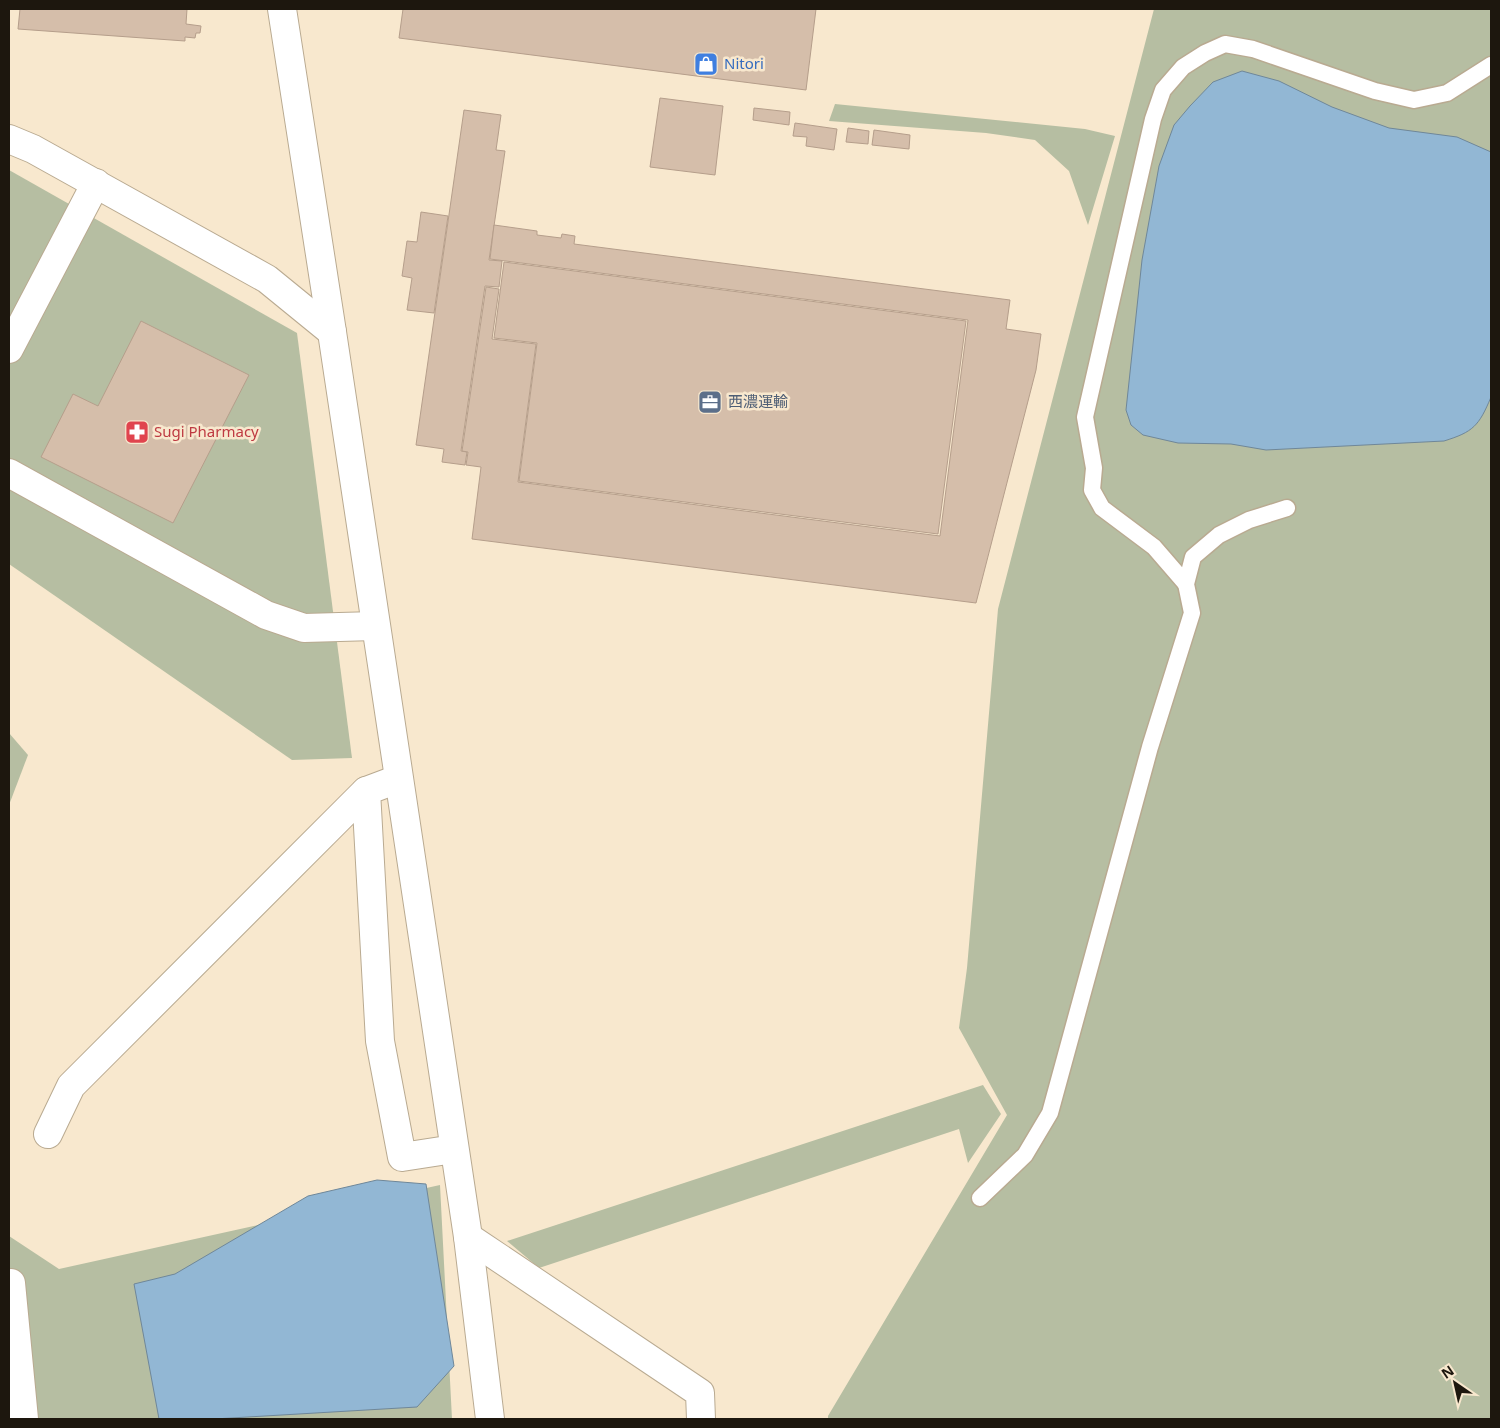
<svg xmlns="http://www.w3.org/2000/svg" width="1500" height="1428" viewBox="0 0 1500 1428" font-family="'Noto Sans','Noto Sans JP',sans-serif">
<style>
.green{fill:#b6bea2}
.water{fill:#92b7d4;stroke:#6f8799}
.building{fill:#d5beaa;stroke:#b59e8b}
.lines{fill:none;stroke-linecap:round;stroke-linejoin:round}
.lane-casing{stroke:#b9aa91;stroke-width:19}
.street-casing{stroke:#b9aa91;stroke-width:30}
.secondary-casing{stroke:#b9aa91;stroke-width:30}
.lane{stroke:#fff;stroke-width:16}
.street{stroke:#fff;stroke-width:28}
.secondary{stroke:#fff;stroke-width:28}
.labels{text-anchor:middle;stroke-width:5;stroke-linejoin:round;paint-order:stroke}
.shop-label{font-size:15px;fill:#366cbe;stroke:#f8e8ce;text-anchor:start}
.service-label{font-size:15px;fill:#4e5e75;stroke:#f8e8ce;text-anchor:start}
.health-label{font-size:15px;fill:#be3a42;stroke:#f8e8ce;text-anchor:start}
</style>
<rect width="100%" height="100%" fill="#f8e8ce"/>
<!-- green -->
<g class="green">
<path d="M1154,9H1491V1419H828V1416L1007,1115L959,1028L967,968L998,609Z"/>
<path d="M835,104L1085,129L1115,136L1088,225L1069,171L1035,140L986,133L829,121Z"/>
<path d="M9,170L297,333L352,758L292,760L9,564Z"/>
<path d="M9,733L28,755L9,805Z"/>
<path d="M983,1085L1001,1114L968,1163L959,1129L539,1268L507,1241Z"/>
<path d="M440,1185L452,1419H9V1236L59,1269Z"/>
</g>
<!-- water -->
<g class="water">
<path d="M1242,71L1279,81L1332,107L1389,128L1457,137L1491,152V397C1479,426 1473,432 1444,441L1266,450L1231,444L1178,443L1143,435L1131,425L1126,410L1142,260L1159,166L1174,125L1190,106L1213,82Z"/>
<path d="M377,1180L426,1184L454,1366L417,1407L214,1419H159L134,1284L175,1274L308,1196Z"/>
</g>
<!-- building -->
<g class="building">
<path d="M20,9H187L186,24L201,26L200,33H196L195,38L185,37V41L18,29Z"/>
<path d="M403,9H816L806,90L399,38Z"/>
<path d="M660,98L723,106L715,175L650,167Z"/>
<path d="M754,108L790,112L789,125L753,120Z"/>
<path d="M464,110L501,115L496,150L505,151L489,260L502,261L499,287L485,286L461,451L467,452L465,465L442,462L444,449L416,445Z"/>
<path d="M795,123L837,129L834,150L806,146L807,137L793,136Z"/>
<path d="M848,128L869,131L868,144L846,142Z"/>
<path d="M874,130L910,135L909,149L872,145Z"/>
<path d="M421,212L448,216L434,313L407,310L412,278L402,276L407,241L417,242Z"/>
<path d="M494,225L537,231V235L561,238L562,234L575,236L574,244L1010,300L1006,329L1041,334L1036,370L976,603L472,539L481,467L466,465L468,452L462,451L486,287L499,289L492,339L536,344L518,482L940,536L968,320L490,259Z"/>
<path d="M504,262L966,321L938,534L519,481L537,343L494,338Z"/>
<path d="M141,321L249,375L173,523L41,457L73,394L98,406Z"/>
</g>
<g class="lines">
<!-- lane casing -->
<g class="lane-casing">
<g id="lane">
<path d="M1186,584L1154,547L1102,508L1092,490L1094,468L1085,417L1153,119L1163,90L1183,67L1205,53L1225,44L1253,49L1375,91L1414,100L1447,93L1491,65"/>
<path d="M980,1198L1025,1155L1050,1113L1150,747L1192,613L1186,584L1193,557L1219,535L1249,520L1287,508"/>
</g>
</g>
<!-- street casing -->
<g class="street-casing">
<g id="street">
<path d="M9,139L33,149L267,279L332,332"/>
<path d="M9,349L96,183"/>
<path d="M9,473L266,615L304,628L375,626"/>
<path d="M398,779L366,791L380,1041L402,1157L454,1149"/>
<path d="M48,1134L71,1086L366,791"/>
<path d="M468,1237L700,1393L701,1419"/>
<path d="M9,1284L11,1283L24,1419"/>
</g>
</g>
<!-- secondary casing -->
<g class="secondary-casing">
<path id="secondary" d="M282,9L332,332L468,1237L490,1419"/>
</g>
<!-- lane -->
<use href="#lane" class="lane"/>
<!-- street -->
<use href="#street" class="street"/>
<!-- secondary -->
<use href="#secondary" class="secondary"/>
</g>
<!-- icons -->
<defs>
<g id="shop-square" transform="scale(1.25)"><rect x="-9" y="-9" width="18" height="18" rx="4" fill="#3f7fe0" stroke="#f8e8ce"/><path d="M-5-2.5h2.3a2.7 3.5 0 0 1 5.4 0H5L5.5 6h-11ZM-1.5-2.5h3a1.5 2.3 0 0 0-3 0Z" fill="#fff"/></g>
<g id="office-square" transform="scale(1.25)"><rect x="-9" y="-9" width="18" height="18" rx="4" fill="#5c6f8a" stroke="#f8e8ce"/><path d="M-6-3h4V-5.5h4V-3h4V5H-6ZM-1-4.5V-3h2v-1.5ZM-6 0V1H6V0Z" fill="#fff"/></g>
<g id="pharmacy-square" transform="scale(1.25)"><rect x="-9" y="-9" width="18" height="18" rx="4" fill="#e0444e" stroke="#f8e8ce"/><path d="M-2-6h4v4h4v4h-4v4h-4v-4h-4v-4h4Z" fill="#fff"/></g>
</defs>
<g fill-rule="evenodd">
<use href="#shop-square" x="706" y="64"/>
<use href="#office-square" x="710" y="402"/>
<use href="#pharmacy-square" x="137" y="432"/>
</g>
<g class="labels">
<!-- shop labels -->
<g class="shop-label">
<text x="724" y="69">Nitori</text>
</g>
<!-- service labels -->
<g class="service-label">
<text x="728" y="407">西濃運輸</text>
</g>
<!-- health labels -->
<g class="health-label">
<text x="154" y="437">Sugi Pharmacy</text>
</g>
</g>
<!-- border -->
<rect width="1500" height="1428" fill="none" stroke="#1d170e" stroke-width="20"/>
<!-- north arrow -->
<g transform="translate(1455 1383) rotate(326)" stroke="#f8e8ce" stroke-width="4" paint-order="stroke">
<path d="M0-4L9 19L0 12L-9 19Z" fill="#1d170e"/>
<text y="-8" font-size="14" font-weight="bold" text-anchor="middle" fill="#1d170e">N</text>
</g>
</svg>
